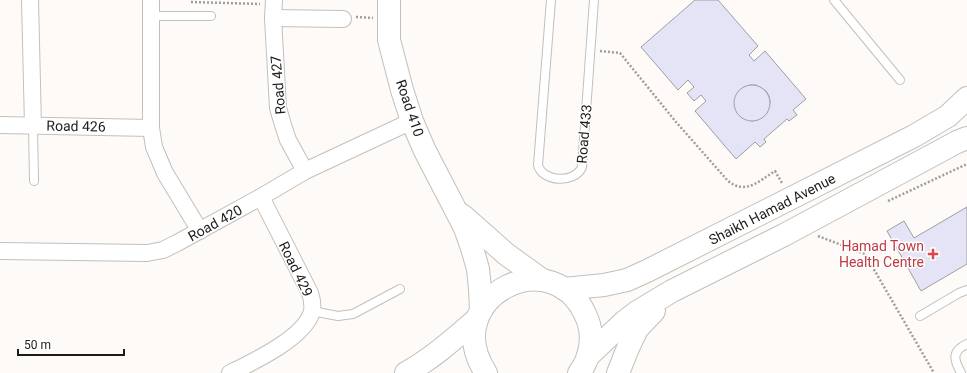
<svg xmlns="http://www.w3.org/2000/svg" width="967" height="373" viewBox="0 0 967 373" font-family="Roboto,sans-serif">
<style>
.building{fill:#e5e4f6;stroke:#9e9ea2;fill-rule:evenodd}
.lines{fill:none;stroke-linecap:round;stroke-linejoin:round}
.lane-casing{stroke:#c2c0bd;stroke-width:10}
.street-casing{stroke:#c2c0bd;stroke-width:18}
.secondary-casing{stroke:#c2c0bd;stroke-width:24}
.path{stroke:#9f9d9a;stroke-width:2.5;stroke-dasharray:2 2;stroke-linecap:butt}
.lane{stroke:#fff;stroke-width:8}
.street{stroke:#fff;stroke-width:16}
.secondary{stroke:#fff;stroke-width:22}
.health-dot{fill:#e0444e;stroke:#fff;stroke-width:1.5}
.labels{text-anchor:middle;stroke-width:3;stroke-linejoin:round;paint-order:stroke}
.street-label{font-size:14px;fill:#1d1c1b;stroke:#fff}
.health-label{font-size:14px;fill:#be3a42;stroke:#fff;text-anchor:end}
</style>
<rect width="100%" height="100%" fill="#fdfaf7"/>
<!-- building -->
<g class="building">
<path d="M695,0H718L758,46L749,55L754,61L765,51L806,99L793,110L797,115L789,121L787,119L764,139L766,142L760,147L755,142L736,159L695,111L706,101L701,95L694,101L687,93L694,87L688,80L678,90L641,47ZM750,85H756L766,91L769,96L770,102L767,113L757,120L752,121L741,116L735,106V100L740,90Z"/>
<circle cx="752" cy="103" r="18"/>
<path d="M967,207V264L921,291L887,231L904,221L914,238Z"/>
</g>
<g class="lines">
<!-- lane casing -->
<g class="lane-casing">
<g id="lane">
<path d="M551,0L538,165C542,182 575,184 582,167L594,0"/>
<path d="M834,0L900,80"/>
<path d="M151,16H211"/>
<path d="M33,126L34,181"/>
<path d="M312,311L338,316L353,314L400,289"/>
<path d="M920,316L959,293L967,290"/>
<path d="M961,373C954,360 951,351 967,344"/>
</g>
</g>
<!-- street casing -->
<g class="street-casing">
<g id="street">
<path d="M30,0L33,126"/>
<path d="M151,0V128L154,147L165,173L200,231"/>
<path d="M274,0L273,18L278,108L283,125L288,140L305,171"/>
<path d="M273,18L343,19"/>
<path d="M0,125L151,128"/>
<path d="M0,251L147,253L163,250L177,243L261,197L305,171L412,121"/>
<path d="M230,373C253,362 306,337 312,311C313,305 312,299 310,293L261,197"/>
</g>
</g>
<!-- secondary casing -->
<g class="secondary-casing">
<g id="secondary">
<path d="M389,0V40L402,90L412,121L425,151L465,228L472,248L478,269L480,289L481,311"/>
<path d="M462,215L506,254L542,280"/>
<path d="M564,289L604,285L627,280L647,271L914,136L948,116L967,98"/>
<path d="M588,356L624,322L637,312L672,291L784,235L957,142L967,138"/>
<path d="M406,373C433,358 455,338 477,319"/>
<path d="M486,373C436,297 557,236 588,321C594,338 590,359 579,373"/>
<path d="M618,373L628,348L637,329L654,311"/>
</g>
</g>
<!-- path -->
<g class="path">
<path d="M191,2L260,4"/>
<path d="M356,17L373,18"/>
<path d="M600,51L620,53L676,122L728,181C746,195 759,181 775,171L782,183"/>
<path d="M888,201L967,164"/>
<path d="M818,236L865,254L934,373"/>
</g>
<!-- lane -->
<use href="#lane" class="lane"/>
<!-- street -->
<use href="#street" class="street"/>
<!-- secondary -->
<use href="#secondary" class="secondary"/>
</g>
<!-- markers -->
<path class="health-dot" d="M931 248h4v4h4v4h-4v4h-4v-4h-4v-4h4z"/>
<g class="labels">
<!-- street labels -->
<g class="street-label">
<text transform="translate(278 85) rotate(-95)" y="5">Road 427</text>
<text transform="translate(410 108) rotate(71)" y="5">Road 410</text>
<text transform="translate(76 126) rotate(1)" y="5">Road 426</text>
<text transform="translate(584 134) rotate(-85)" y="5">Road 433</text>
<text transform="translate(772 209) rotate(-27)" y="5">Shaikh Hamad Avenue</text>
<text transform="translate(215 223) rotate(-29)" y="5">Road 420</text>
<text transform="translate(296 269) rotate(64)" y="5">Road 429</text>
</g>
<!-- health labels -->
<g class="health-label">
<text x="924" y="251">Hamad Town<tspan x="924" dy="16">Health Centre</tspan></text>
</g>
</g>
<!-- scale -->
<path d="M18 349v6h106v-6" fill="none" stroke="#1d1c1b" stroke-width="2"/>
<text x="24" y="349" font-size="12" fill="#1d1c1b" stroke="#ffffff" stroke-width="3" paint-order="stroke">50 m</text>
</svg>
